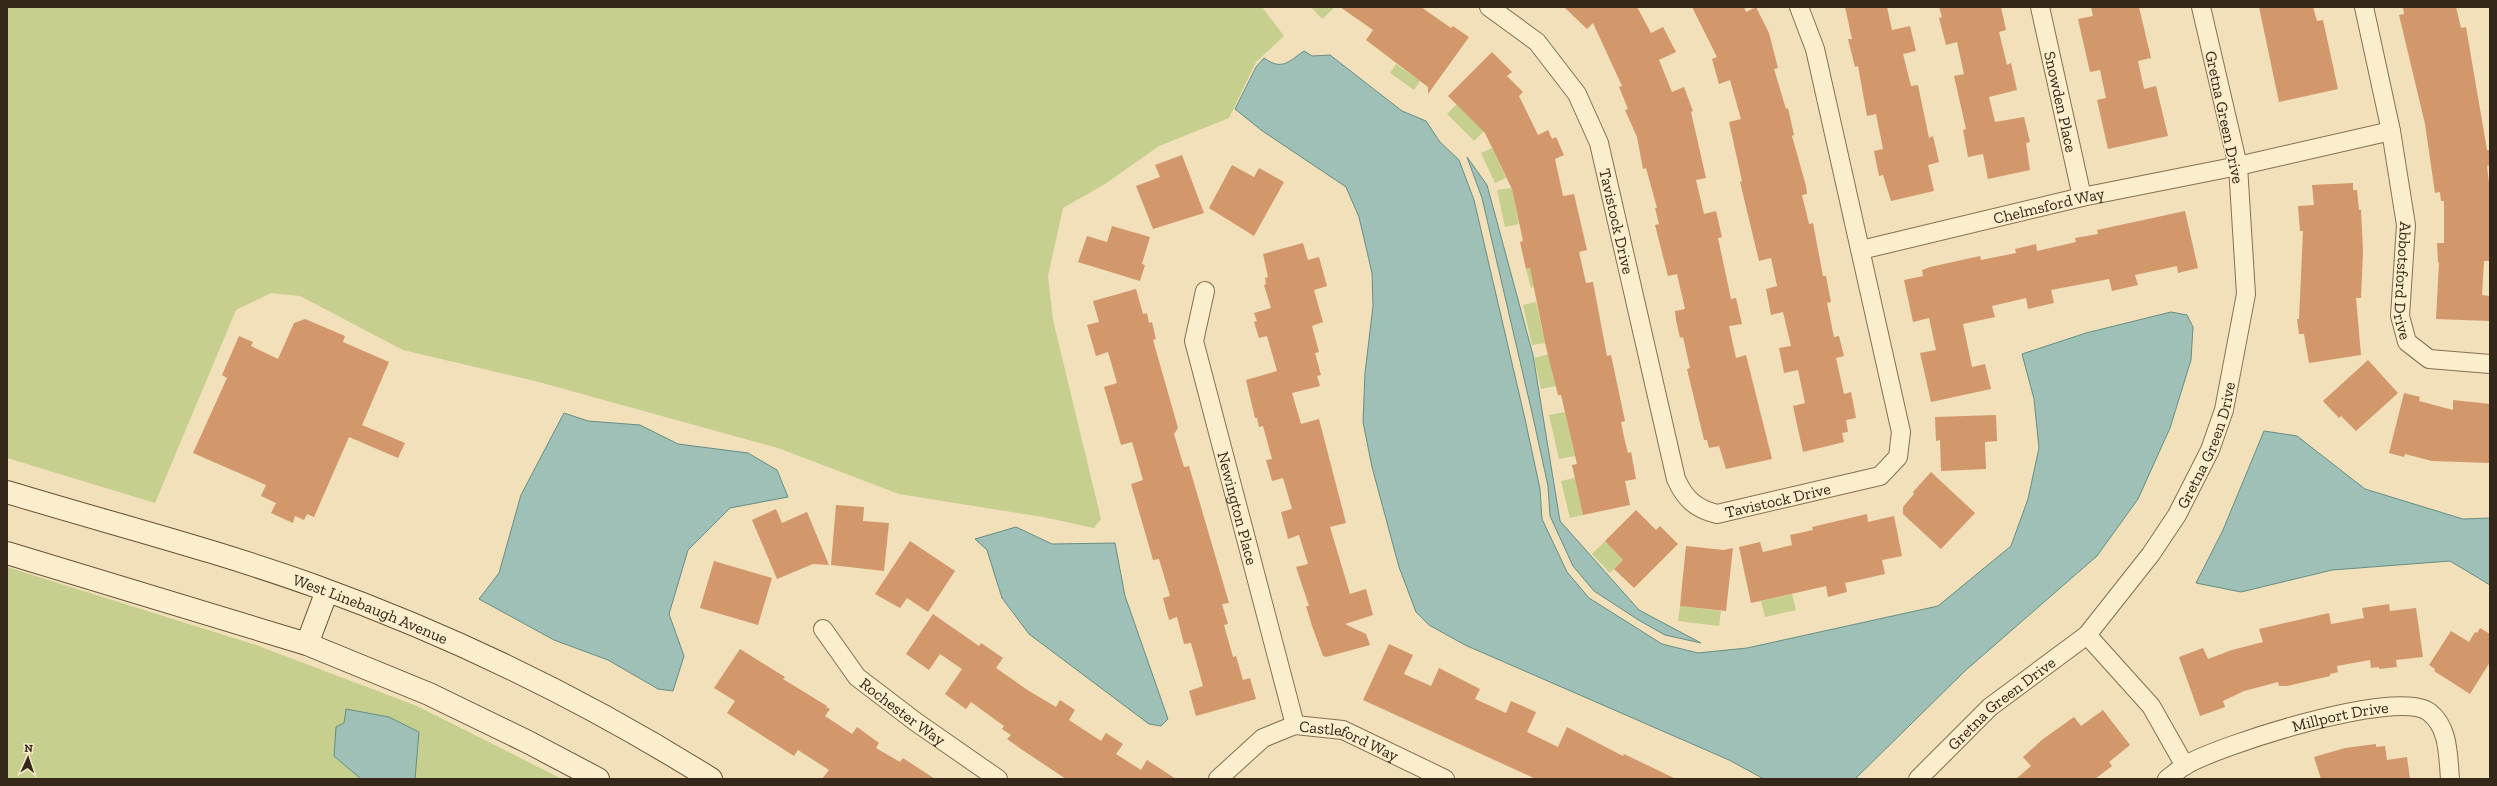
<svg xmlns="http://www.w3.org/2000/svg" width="2497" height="786" viewBox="0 0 2497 786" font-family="'Zilla Slab',serif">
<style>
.green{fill:#c6cf8d}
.water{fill:#9ec0b7;stroke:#668e84}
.building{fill:#d2976b}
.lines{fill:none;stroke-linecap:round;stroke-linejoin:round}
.minor-casing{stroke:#886f53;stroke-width:20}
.secondary-casing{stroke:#695036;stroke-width:24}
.minor{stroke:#fbeecc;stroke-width:18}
.secondary{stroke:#fbeecc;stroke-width:22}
.labels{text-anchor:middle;stroke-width:3;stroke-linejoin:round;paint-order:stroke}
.street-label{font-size:16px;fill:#352719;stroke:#f8eac9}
</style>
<rect width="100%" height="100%" fill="#f1e0b9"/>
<!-- green -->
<g class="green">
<path d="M7,7H1262L1284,36L1256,62L1229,118L1159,146L1105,184L1063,208L1048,276L1053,320L1101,519L1094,528L1043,517L899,494L778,448L535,381L403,350L300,296L271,293L236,310L155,503L7,458Z"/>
<path d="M1311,7H1335L1322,19Z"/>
<path d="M1396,64L1420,81L1414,90L1390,73Z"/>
<path d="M1457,104L1484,131L1474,141L1447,114Z"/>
<path d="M1492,148L1506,178L1495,183L1481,153Z"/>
<path d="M1512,188L1519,224L1505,227L1497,190Z"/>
<path d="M1542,266L1546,284L1531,288L1526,269Z"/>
<path d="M1536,302L1545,343L1532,345L1523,305Z"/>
<path d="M1549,354L1556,386L1541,389L1534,358Z"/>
<path d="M1565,412L1575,456L1559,459L1549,415Z"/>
<path d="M1575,478L1583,515L1570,518L1561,481Z"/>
<path d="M1605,541L1623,560L1610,573L1592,554Z"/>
<path d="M7,567L256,645L417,706L562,779H7Z"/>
<path d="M1792,594L1796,610L1765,617L1761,601Z"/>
<path d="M1680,606L1721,611L1719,626L1678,621Z"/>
</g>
<!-- water -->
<g class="water">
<path d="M1304,51L1312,56L1330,55L1402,111L1426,121L1440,142L1459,160L1474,200L1525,419L1540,489L1542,519L1567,572L1589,598L1662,644L1698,653L1747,648L1938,606L2011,546L2028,499L2039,448L2034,399L2022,354L2086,333L2171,312L2187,315L2193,327L2191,360L2170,428L2138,499L2097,556L1966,670L1855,779H1764L1729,760L1465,645L1429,625L1416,612L1399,567L1372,467L1363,422L1365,373L1373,306L1372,273L1359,217L1346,187L1261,130L1235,109L1256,67L1264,58C1282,71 1288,62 1304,51Z"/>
<path d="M1467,157L1487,185L1533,355L1560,521L1639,610L1701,643L1665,635L1640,621L1594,591L1573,566L1550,516L1548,486L1533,417L1482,198Z"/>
<path d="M564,413L588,421L640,425L678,444L748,453L777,470L788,497L730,508L688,550L669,614L684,656L673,691L658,689L608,660L554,640L479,599L499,573L521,495Z"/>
<path d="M2264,431L2297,436L2365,489L2463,519L2490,518V585L2450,561L2332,570L2241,592L2196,583L2223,530Z"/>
<path d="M1016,527L1052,544L1115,543L1125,596L1168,719L1161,726L1149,724L1029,634L1002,598L987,550L975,539Z"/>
<path d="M346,709L389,717L419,732L415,779H361L334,756L336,727L344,723Z"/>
</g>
<!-- building -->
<g class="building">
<path d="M1340,7H1421L1451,28L1453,26L1469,37L1428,94V87L1366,40L1373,30Z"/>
<path d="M1564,7H1637L1651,33L1663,27L1676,52L1659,60L1672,92L1684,87L1693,111L1691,112L1706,178L1696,180L1704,214L1716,211L1722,237L1718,238L1731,299L1736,298L1742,324L1729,326L1736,358L1746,355L1772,459L1726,469L1719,446L1709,448L1707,440H1704L1687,369L1690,368L1683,337L1680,338L1676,320L1675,311L1685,309L1677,274L1668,276L1655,225L1659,224L1655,208H1657L1646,168L1643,169L1637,137L1625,110L1628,109L1619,87L1622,86L1593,23L1587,29Z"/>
<path d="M1692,7H1744L1746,12L1756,7L1769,33L1778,68L1774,69L1786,109L1788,108L1794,135L1792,136L1806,186L1807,194L1802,195L1809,224L1813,223L1823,276H1826L1831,302L1827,303L1834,337L1839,336L1844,356L1836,358L1844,394L1851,392L1856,418L1846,420L1848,432L1842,433L1844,442L1803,452L1793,406L1805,403L1798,370L1784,373L1779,348L1791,346L1783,312L1771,315L1766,289L1777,286L1771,258L1759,261L1740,182L1742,181L1729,122L1741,119L1730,80L1719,84L1712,59L1717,57Z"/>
<path d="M1845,7H1887L1892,30L1910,26L1916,51L1903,54L1911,86L1918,85L1929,138L1933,136L1939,162L1928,165L1934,191L1891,201L1883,175L1879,176L1874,151L1883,149L1876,114L1867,116L1858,66L1855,67L1848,39H1852Z"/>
<path d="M1939,7H2001L2006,30L1999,32L2007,65L2011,63L2017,90L1989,97L1995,122L2024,117L2030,142L2026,143L2030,170L1988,179L1983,154L1968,157L1963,130L1966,129L1954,76L1964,74L1957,42L1946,45L1939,18L1942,17Z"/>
<path d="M2091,7H2139L2151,58L2138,61L2144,89L2156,86L2168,136L2108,149L2097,100L2106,98L2100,70L2090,72L2078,19L2093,16Z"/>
<path d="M2259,7H2313L2317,21L2323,20L2338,89L2279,102Z"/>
<path d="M2403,7H2456L2461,28L2466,27L2487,150H2490V165L2487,166L2490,191V261H2484L2482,295L2490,296V321L2436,319L2439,262H2438L2437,243H2444V201H2441L2440,192L2435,193L2425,124L2399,15L2404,14Z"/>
<path d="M1492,52L1512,72L1507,76L1523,92L1519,96L1538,135L1548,130L1552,139L1556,137L1564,155L1555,159L1563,196L1574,194L1587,250L1579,252L1586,283L1593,282L1607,356L1611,355L1625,421L1621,422L1624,437L1628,453L1631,452L1636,479L1625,481L1630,505L1583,515L1572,465L1577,464L1561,395H1558L1545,343L1530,268L1526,269L1520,242L1523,241L1512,189L1485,133L1448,96Z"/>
<path d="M1182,155L1204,213L1153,229L1136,186L1160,177L1155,165Z"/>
<path d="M1232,165L1254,177L1259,168L1284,182L1254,236L1209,208Z"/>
<path d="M2353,183V190H2357L2359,210H2361L2363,251L2361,298H2356L2361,355L2309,363L2304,334H2299L2297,319H2299L2303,231H2300L2298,206L2314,205L2312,185Z"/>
<path d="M2185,211L2198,268L2178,273L2177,266L2135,275L2138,285L2112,291L2109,279L2051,290L2054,303L2028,309L2026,298L1992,306L1995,317L1963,324L1972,367L1985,364L1991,389L1931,402L1920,353L1936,350L1929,318L1913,322L1904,280L1923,276L1922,270L1930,267L1980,256L1981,260L2016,253L2015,249L2036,244L2037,251L2076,242L2075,238L2098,234L2097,230Z"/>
<path d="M1112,226L1150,237L1142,264L1145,265L1140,281L1078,262L1087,236L1107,242Z"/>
<path d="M1303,243L1308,260L1319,257L1327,286L1314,290L1323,322L1312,326L1319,352L1315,353L1321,375L1317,376L1320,386L1292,393L1301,424L1319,419L1346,523L1330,527L1350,594L1366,589L1373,615L1345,624L1366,634L1370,645L1326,657L1323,656L1312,626L1306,606H1309L1296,567L1308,564L1299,535L1288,539L1281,512L1292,509L1283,478L1272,481L1266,460L1272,459L1263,426L1259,427L1257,418H1255L1246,380L1277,371L1267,336L1259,338L1254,322L1257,321L1254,313L1271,308L1264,285L1266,284L1265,278L1268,277L1263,254Z"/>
<path d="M1136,289L1143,314L1147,313L1149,323L1152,322L1156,339L1153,340L1178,428L1174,434L1184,467L1189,466L1229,603L1222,604L1228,624L1224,625L1233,657L1236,656L1243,680L1250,678L1256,699L1196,716L1189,691L1203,686L1191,643L1184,644L1177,617L1169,620L1163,598L1170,596L1159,559L1153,560L1131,484L1143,480L1132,442L1121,445L1104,387L1117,383L1108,352L1096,356L1087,325L1099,322L1093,301Z"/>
<path d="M305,319L345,336L343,342L389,362L362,425L405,443L398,458L349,437L314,517L307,514L304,520L295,516L293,523L271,513L276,503L261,496L266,485L193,453L227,378L222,375L239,336L253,342L251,346L278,359L294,323Z"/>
<path d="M2368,360L2398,393L2356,431L2341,416L2339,418L2323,401Z"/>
<path d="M2404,393L2420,397L2419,401L2453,410V400L2490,404V463L2432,461L2405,454L2404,457L2389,453Z"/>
<path d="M1996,415L1997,441L1985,442L1986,469L1941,471L1940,440L1936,441L1935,417Z"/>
<path d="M1931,472L1975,513L1941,549L1903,514V507L1914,494L1913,492Z"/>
<path d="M836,505L864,507L863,521L889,523L884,571L831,565Z"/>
<path d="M776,509L782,523L807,512L829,565L813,564L777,579L752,520Z"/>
<path d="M1636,510L1656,530L1660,526L1678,544L1634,588L1614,569L1623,560L1605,541Z"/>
<path d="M1867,514L1868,522L1894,516L1902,556L1882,560L1885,574L1845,583L1847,592L1828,597L1826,586L1751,603L1739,547L1760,542L1763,552L1792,545L1790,535L1813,530L1812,527Z"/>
<path d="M910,541L955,571L928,612L907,598L900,608L875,594Z"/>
<path d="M1686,546L1724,550L1733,548L1726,611L1680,606Z"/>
<path d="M714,561L772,578L758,625L700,608Z"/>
<path d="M2389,604L2390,611L2416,608L2423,657L2396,660L2397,667L2379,669V667L2371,668L2370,660L2337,666L2338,672L2330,674V676L2287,686H2279L2278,682L2244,691L2223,701L2225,707L2200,716L2179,657L2203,648L2208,659L2232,650L2263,642L2259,629L2329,613L2331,624L2364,618L2362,608Z"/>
<path d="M933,614L979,646L981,643L1003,658L996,668L1029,691L1056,707L1060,700L1075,710L1069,720L1101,741L1106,733L1123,744L1116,754L1141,770L1147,760L1176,779H1066L1021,749L1007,739L1011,735L1002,729L1004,726L971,702L966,709L945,694L962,669L940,654L929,670L906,654Z"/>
<path d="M2480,628L2490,634V662L2470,694L2434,671L2435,669L2429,665L2451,631L2469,642L2475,632L2477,633Z"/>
<path d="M1389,644L1413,655L1404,674L1431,686L1439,668L1480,689L1475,699L1506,713L1511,701L1536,712L1527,732L1558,747L1567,727L1623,756L1624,754L1676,779H1536L1363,700Z"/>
<path d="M740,649L785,677L783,679L827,706L826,707L830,709L825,716L852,734L857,727L879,743L876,748L900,762L903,758L935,779H822L829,770L798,750L794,756L727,713L735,701L714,688Z"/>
<path d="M2103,710L2130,745L2109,762L2112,766L2095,779H2016L2031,766L2023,757L2043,739L2074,717L2081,726Z"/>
<path d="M2376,744V747L2385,746L2387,760L2407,757L2410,779H2321L2314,757L2345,748Z"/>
</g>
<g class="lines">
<!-- minor casing -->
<g class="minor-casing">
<g id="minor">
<path id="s1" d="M1489,7L1537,42L1577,94L1599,143L1676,479C1685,499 1696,509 1717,514L1880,476L1898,457L1901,432L1815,49L1799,7"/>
<path id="s2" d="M2040,7L2082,197"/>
<path id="s3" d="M2364,7L2391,131L2406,225L2400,316L2407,342L2429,359L2490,364"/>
<path id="s4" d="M1861,250L2082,197L2238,166L2391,131"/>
<path id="s5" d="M1205,291L1194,341L1295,725"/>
<path id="s6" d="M823,629L857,677L916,722L998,779"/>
<path d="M2087,635L2151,706L2185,766"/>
<path id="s7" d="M1218,779L1263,738L1295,725L1343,730L1445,779"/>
<path id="s8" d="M1918,779L1990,707L2087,635L2151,554L2177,515L2210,450L2224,410L2246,294L2238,166L2201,7"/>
<path id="s9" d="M2167,779C2173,775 2178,770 2184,766C2219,745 2397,688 2429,712C2449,727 2448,756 2450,779"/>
</g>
</g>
<!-- secondary casing -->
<g class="secondary-casing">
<g id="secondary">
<path id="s10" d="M7,492C109,523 215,550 315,586C453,636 587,701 711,779"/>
<path d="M7,553L307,644L429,694L528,742L598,779"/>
<path d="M307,644L327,591"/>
</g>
</g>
<!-- minor -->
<use href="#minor" class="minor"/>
<!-- secondary -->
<use href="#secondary" class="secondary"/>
</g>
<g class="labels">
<!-- street labels -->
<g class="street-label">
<text dy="6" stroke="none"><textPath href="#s2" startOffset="97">Snowden Place</textPath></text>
<text transform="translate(2225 117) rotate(78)" y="6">Gretna Green Drive</text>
<text dy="6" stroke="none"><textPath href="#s4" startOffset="193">Chelmsford Way</textPath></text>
<text dy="6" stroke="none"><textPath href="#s1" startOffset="259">Tavistock Drive</textPath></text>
<text dy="6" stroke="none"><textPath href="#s3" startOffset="278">Abbotsford Drive</textPath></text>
<text dy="6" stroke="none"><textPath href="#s8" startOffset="449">Gretna Green Drive</textPath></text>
<text dy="6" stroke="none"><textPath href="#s1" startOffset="642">Tavistock Drive</textPath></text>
<text dy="6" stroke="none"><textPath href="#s5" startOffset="224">Newington Place</textPath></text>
<text dy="6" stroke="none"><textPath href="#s10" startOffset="382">West Linebaugh Avenue</textPath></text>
<text dy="6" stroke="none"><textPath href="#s8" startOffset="113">Gretna Green Drive</textPath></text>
<text dy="6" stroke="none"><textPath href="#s6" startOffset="116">Rochester Way</textPath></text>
<text dy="6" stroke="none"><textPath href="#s9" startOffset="186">Millport Drive</textPath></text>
<text dy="6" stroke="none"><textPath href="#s7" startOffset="152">Castleford Way</textPath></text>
</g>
</g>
<!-- border -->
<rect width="2497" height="786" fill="none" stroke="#352719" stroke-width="16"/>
<!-- north arrow -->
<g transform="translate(28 758) rotate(3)" stroke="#f8eac9" stroke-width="3" paint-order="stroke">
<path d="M0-3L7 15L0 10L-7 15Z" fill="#352719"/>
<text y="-6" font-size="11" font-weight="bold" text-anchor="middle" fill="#352719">N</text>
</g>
</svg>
